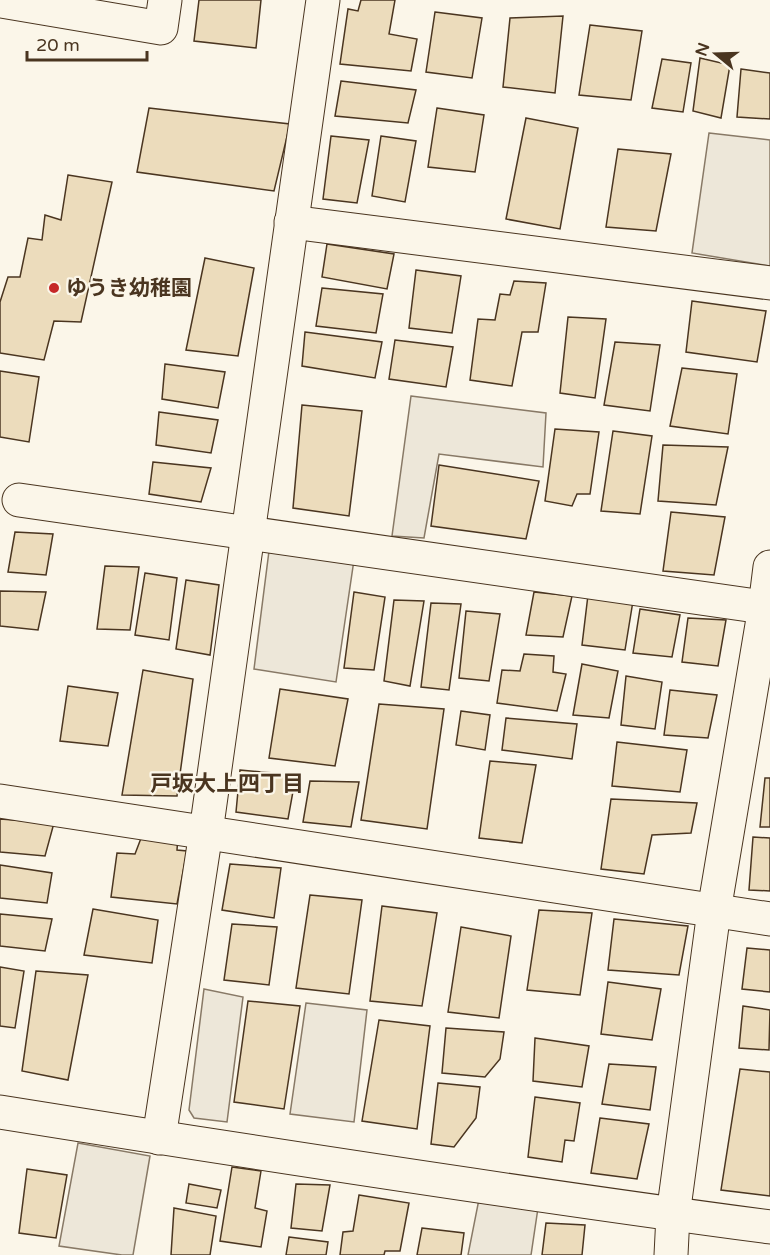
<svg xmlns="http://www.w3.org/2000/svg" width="770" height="1255" font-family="'Varela Round','Noto Sans JP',sans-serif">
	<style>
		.parking { fill: #ede7d9; stroke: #887966; stroke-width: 1.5 }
		.building { fill: #ecdcbc; stroke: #4a3520; stroke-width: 1.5 }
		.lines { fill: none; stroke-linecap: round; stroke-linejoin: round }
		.minor-casing { stroke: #4a3520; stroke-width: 35 }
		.minor { stroke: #fbf6e9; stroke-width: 33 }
		.poi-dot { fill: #c62828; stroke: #fbf6e9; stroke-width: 2 }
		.labels { text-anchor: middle; stroke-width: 4.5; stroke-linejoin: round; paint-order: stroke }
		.poi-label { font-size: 21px; font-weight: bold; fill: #4a3520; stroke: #fbf6e9; text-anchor: start }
		.neighbourhood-label { font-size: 22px; font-weight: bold; fill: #4a3520; stroke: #fbf6e9 }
	</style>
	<rect width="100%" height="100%" fill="#fbf6e9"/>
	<!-- parking -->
	<g class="parking">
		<path d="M709,133L770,140V266L692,253Z"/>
		<path d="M411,396L546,413L543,467L439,454L424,538L392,536Z"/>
		<path d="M269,551L355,553L336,682L254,669Z"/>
		<path d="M204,989L243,997L227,1122L194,1118L189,1110Z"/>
		<path d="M306,1003L367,1010L354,1122L290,1114Z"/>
		<path d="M78,1143L150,1156L133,1255H122L59,1246Z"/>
		<path d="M479,1199L538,1208L531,1255H468Z"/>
	</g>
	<!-- building -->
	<g class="building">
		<path d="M199,0H261L256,48L194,41Z"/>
		<path d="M361,0H395L389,34L417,39L411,71L340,64L348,9L358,11Z"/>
		<path d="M435,12L482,18L472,78L426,72Z"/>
		<path d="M563,16L555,93L503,87L510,18Z"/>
		<path d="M590,25L642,31L631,100L579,95Z"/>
		<path d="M700,58L730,65L721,118L693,111Z"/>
		<path d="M662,59L691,63L683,112L652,108Z"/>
		<path d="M741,69L770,73V119L737,117Z"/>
		<path d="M341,81L416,90L408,123L335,116Z"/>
		<path d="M149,108L290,124L274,191L137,172Z"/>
		<path d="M437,108L484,115L475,172L428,167Z"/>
		<path d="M526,118L578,128L560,229L506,219Z"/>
		<path d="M331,136L369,140L357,203L323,199Z"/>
		<path d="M381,136L416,141L405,202L372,196Z"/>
		<path d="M618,149L671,154L656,231L606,227Z"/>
		<path d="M68,175L112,182L81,322L54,321L44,360L0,353V302L8,277H20L28,238L42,240L45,215L61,220Z"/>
		<path d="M327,244L394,254L387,289L322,277Z"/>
		<path d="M205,258L254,268L238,356L186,350Z"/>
		<path d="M416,270L461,276L452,333L409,328Z"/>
		<path d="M514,281L546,283L538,332H522L512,386L470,380L478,319L495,320L500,294L510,295Z"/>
		<path d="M322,288L383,294L376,333L316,326Z"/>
		<path d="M692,301L766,311L757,362L686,352Z"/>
		<path d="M568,317L606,319L595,398L560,393Z"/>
		<path d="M305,332L382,342L375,378L302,366Z"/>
		<path d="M395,340L453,347L446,387L389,379Z"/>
		<path d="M615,342L660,345L650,411L604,405Z"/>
		<path d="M165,364L225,372L218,408L162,399Z"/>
		<path d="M682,368L737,374L728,434L670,426Z"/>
		<path d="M0,371L39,377L29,442L0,437Z"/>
		<path d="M302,405L362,411L349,516L293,508Z"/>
		<path d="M159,412L218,420L211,453L156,445Z"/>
		<path d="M555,429L599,432L590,494H577L572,506L545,501Z"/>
		<path d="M613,431L652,436L640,514L601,511Z"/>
		<path d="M663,445L728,447L716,505L658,501Z"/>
		<path d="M153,462L211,468L201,502L149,494Z"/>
		<path d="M439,465L539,481L526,539L431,526Z"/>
		<path d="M671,512L725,517L714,575L663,571Z"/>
		<path d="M15,532L53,534L46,575L8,572Z"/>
		<path d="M105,566L139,567L130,630L97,629Z"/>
		<path d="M145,573L177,578L169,640L135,635Z"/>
		<path d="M186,580L219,585L210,655L176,649Z"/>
		<path d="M0,591L46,592L38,630L0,626Z"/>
		<path d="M354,592L385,597L374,670L344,668Z"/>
		<path d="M534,592L572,596L563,637L526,635Z"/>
		<path d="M588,595L633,601L625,650L582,645Z"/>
		<path d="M394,600L424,601L410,686L384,681Z"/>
		<path d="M431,603L461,604L449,690L421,687Z"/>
		<path d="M640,609L680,615L672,657L633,653Z"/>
		<path d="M466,611L500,614L489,681L459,678Z"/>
		<path d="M688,618L726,620L718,666L682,662Z"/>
		<path d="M524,654L554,656L553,672L566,674L557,711L497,703L502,670L520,671Z"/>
		<path d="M582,664L618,671L609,718L573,715Z"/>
		<path d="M143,670L193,679L177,796L122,795Z"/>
		<path d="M626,676L662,682L655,729L621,725Z"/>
		<path d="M68,686L118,693L108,746L60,741Z"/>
		<path d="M280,689L348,699L335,766L269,758Z"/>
		<path d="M670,690L717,695L708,738L664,735Z"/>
		<path d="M379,704L444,709L427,829L361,820Z"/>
		<path d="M461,711L490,715L485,750L456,745Z"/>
		<path d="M506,718L577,724L572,759L502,750Z"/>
		<path d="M617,742L687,750L680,792L612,786Z"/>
		<path d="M490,761L536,765L522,843L479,838Z"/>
		<path d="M240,770L296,775L288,819L236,812Z"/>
		<path d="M765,778H770V827H760Z"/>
		<path d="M310,781L359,782L351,827L303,822Z"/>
		<path d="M611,799L697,803L691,833L652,835L644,874L601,869Z"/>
		<path d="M0,819L54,823L45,856L0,852Z"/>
		<path d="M143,833L178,836L177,850L187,851L177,904L111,897L117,853L135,854Z"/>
		<path d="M753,837L770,838V891L749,890Z"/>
		<path d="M230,864L281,868L274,918L222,910Z"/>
		<path d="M0,865L52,873L47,903L0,898Z"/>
		<path d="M310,895L362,900L349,994L296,988Z"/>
		<path d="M382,906L437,913L422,1006L370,1001Z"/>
		<path d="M93,909L158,920L152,963L84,955Z"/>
		<path d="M539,910L592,913L580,995L527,990Z"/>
		<path d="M0,914L52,919L45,951L0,946Z"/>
		<path d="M614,919L688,926L679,975L608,970Z"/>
		<path d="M232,924L277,927L269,985L224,980Z"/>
		<path d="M461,927L511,936L499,1018L448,1012Z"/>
		<path d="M747,948L770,950V992L742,989Z"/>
		<path d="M0,967L24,971L15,1028L0,1026Z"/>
		<path d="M36,971L88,975L68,1080L22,1071Z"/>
		<path d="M608,982L661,989L652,1040L601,1034Z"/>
		<path d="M248,1001L300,1006L284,1109L234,1102Z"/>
		<path d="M743,1006L770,1010L769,1050L739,1048Z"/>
		<path d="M379,1020L430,1026L417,1129L362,1121Z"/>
		<path d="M446,1028L504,1032L500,1059L485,1077L442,1073Z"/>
		<path d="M535,1038L589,1046L582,1087L533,1081Z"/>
		<path d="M609,1064L656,1067L650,1110L602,1104Z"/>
		<path d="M740,1069L770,1072V1196L721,1190Z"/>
		<path d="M438,1083L480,1087L476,1118L454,1147L431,1144Z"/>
		<path d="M535,1097L580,1103L574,1141L565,1140L562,1162L528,1157Z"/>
		<path d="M600,1118L649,1124L637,1179L591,1173Z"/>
		<path d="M232,1167L261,1171L255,1208L267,1211L261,1247L220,1241Z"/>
		<path d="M27,1169L67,1175L56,1238L19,1233Z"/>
		<path d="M189,1184L221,1190L217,1208L186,1203Z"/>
		<path d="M296,1184L330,1185L322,1231L291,1228Z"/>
		<path d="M359,1195L409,1203L400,1251H385L384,1255H340L343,1232L353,1231Z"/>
		<path d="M174,1208L216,1216L210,1255H171Z"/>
		<path d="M546,1223L585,1225L582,1255H542Z"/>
		<path d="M422,1228L464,1233L461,1255H417Z"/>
		<path d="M289,1237L328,1242L326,1255H286Z"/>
	</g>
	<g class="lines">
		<defs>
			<g id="minor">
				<path d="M2,0V1L161,28L165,0"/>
				<path d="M291,222L770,283"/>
				<path d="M19,500L770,608"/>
				<path d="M0,801L770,919"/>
				<path d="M0,1112C256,1153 513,1193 770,1227"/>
				<path d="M159,1138L206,832L323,0"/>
				<path d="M671,1255L673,1215L714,911L765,607L770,567"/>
			</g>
		</defs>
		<!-- minor casing -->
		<use href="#minor" class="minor-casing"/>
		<!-- minor -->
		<use href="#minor" class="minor"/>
	</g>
	<!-- markers -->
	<circle class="poi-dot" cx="54" cy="288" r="6"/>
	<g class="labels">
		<!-- poi labels -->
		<g class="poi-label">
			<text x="66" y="295">ゆうき幼稚園</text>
		</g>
		<!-- neighbourhood labels -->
		<g class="neighbourhood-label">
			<text x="227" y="791">戸坂大上四丁目</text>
		</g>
	</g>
	<!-- north arrow -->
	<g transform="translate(716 54) rotate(289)" stroke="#fbf6e9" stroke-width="4.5" paint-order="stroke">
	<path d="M0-4.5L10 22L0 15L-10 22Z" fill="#4a3520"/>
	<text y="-9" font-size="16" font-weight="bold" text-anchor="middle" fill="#4a3520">N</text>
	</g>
	<!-- scale -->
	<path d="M27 51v9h120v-9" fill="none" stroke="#4a3520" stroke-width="3"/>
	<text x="36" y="51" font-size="18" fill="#4a3520" stroke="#fbf6e9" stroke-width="4.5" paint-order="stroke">20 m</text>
</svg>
